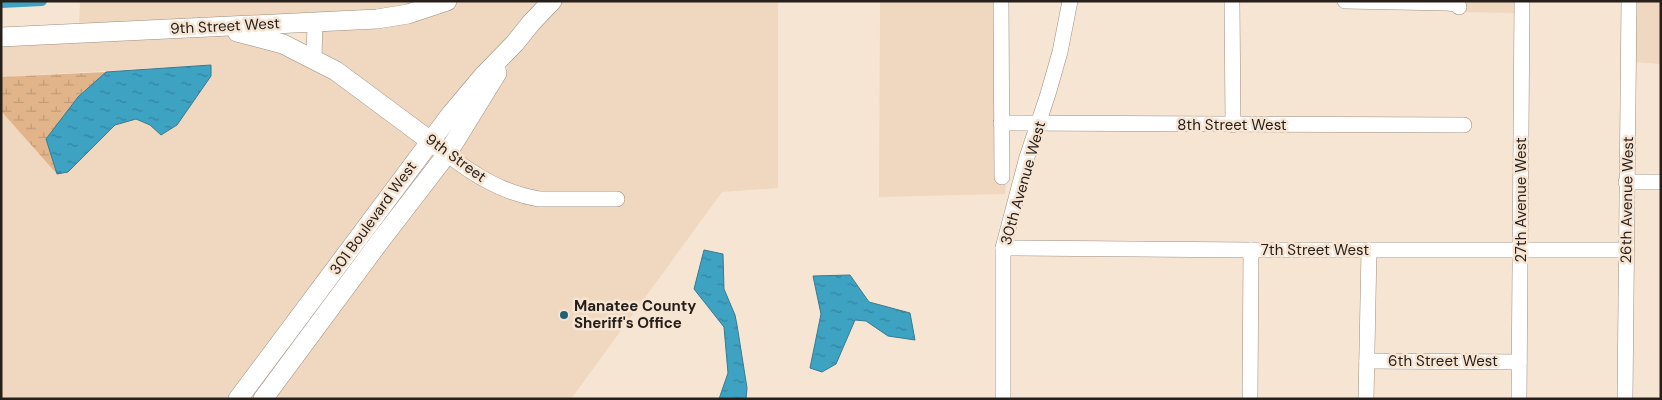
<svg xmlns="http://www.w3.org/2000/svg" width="1662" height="400" font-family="'DM Sans',sans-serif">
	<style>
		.built { fill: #efd7c0 }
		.wetland { fill: url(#wetland-marsh) }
		.water { fill: url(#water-ripples); stroke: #377b90 }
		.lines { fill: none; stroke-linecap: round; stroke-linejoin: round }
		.canal { stroke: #3ea2c3; stroke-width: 10 }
		.minor-casing { stroke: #9e8d7d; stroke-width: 16 }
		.major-casing { stroke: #9e8d7d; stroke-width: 20 }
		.minor { stroke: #fff; stroke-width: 15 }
		.major { stroke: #fff; stroke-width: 19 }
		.poi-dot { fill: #226277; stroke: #f7e5d3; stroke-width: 2 }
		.labels { text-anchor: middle; stroke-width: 5; stroke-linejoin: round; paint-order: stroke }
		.street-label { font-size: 15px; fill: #27201a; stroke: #f7e5d3 }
		.poi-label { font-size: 15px; font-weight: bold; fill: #27201a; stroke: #f7e5d3; text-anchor: start }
	</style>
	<defs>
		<pattern id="wetland-marsh" width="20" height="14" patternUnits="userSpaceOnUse" patternTransform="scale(1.25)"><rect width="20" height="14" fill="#e1b589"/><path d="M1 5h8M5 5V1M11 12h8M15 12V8" fill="none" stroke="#c19b76"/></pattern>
		<pattern id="water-ripples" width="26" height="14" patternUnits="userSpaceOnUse" patternTransform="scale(1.25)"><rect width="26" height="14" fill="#3ea2c3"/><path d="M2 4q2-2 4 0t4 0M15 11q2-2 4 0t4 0" fill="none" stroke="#34849e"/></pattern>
	</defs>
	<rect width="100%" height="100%" fill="#f7e5d3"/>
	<!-- built -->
	<g class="built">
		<path d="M80,1H432L406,9L79,28Z"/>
		<path d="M461,1H544L430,132L320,56L321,27L438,11Z"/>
		<path d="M559,1H778V188L722,192L571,399H270L449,162L541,204H623V194H540L505,184L455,154L520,46Z"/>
		<path d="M880,1H995L996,182H1006L1005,194L879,197Z"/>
		<path d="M1461,1H1516V13L1461,12L1467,7Z"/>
		<path d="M1635,1H1661V64L1634,62Z"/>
		<path d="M220,35L244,39L308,62L423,141L232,399H1V111L57,173L68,172L115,125L136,119L150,125L161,135L176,125L211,76L210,65L1,77V42Z"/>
	</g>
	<!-- wetland -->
	<path class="wetland" d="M106,72L78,97L46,139L57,174L1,111V77Z"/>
	<!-- water -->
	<g class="water">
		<path d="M211,65V76L177,125L161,135L150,125L136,119L115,125L68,172L57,174L46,139L78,97L106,72Z"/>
		<path d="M704,250L723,254L724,289L735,315L737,325L747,388L746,399H719L728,373L724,327L694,289Z"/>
		<path d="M850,275L869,302L910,313L915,340L888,336L866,321L855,320L836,364L822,372L810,368L821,314L813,276Z"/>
	</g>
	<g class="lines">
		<!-- canal -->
		<path class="canal" d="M1,3L42,1"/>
		<defs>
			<g id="minor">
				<path d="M1001,1L1002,177"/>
				<path d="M1232,1L1233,125"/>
				<path d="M1345,1L1447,3L1457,4L1459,7"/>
				<path d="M314,59L315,22"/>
				<path d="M1001,123L1464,125"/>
				<path d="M447,154C475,176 504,193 539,199H617"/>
				<path d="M1626,182H1661"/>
				<path d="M1003,248L1251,250H1626"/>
				<path d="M1367,361L1519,362"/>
				<path d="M1003,399V248L1027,157L1048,94L1060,52L1070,1"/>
				<path d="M1250,399L1251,250"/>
				<path d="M1366,399L1369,250"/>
				<path d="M1519,399L1522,1"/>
				<path d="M1625,399L1629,1"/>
			</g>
			<g id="major">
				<path d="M237,32L283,44L336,71L441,149"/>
				<path d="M1,37L377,19L408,14L447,1"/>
				<path d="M238,399L451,114L483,76L515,43L531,23L552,1"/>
				<path d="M263,399L380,241L447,154L497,73"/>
			</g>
		</defs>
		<!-- minor casing -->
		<use href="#minor" class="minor-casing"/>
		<!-- major casing -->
		<use href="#major" class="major-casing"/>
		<!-- minor -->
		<use href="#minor" class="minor"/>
		<!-- major -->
		<use href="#major" class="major"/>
	</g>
	<!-- markers -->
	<circle class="poi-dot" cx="564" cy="315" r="5"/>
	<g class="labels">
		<!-- street labels -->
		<g class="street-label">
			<text transform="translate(225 26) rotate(-3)" y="5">9th Street West</text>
			<text x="1232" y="130">8th Street West</text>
			<text transform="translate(456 158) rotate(36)" y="5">9th Street</text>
			<text transform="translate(1023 183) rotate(-74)" y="5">30th Avenue West</text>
			<text transform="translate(1521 200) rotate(-90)" y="5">27th Avenue West</text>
			<text transform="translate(1627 200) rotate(-89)" y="5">26th Avenue West</text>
			<text transform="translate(373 218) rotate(-54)" y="5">301 Boulevard West</text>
			<text x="1315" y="255">7th Street West</text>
			<text x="1443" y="366">6th Street West</text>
		</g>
		<!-- poi labels -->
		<g class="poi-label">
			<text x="574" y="311">Manatee County<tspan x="574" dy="17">Sheriff's Office</tspan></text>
		</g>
	</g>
	<!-- border -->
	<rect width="1662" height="400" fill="none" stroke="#27201a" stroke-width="5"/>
</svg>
